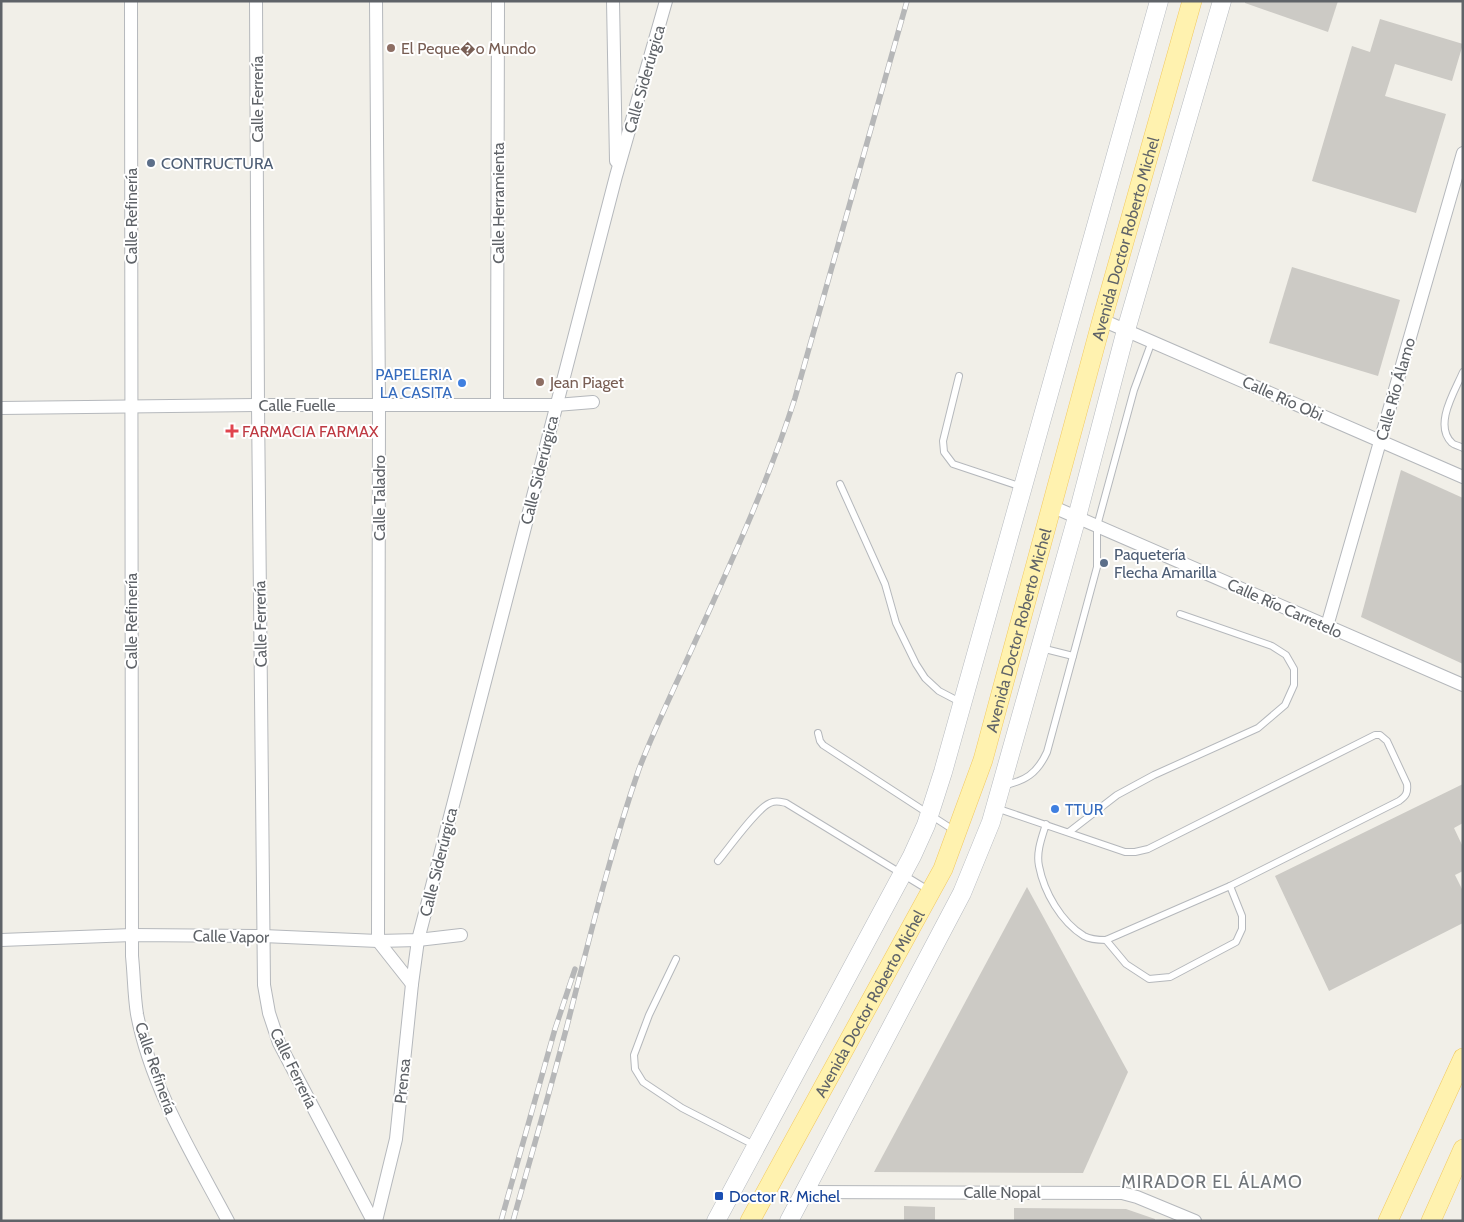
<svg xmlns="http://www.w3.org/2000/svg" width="1464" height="1222" font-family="Cabin,sans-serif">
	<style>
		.building { fill: #cccac5 }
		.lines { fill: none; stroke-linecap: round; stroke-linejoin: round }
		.lane-casing { stroke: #b5b8bc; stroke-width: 8 }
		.street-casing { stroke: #b5b8bc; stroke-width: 14 }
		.secondary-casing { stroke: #b6babf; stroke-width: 19 }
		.primary-casing { stroke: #f2c960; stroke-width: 20 }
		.lane { stroke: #fff; stroke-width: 6 }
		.street { stroke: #fff; stroke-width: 12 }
		.secondary { stroke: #fff; stroke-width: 18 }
		.primary { stroke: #fff2af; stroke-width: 19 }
		.rail-casing { stroke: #b6b7b8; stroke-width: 5.5 }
		.rail { stroke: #fff; stroke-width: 4; stroke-dasharray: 11; stroke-linecap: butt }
		.education-dot { fill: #8d6e63; stroke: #fff; stroke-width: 2 }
		.service-dot { fill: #5c6f8a; stroke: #fff; stroke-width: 2 }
		.shop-dot { fill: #3f7fe0; stroke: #fff; stroke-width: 2 }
		.health-dot { fill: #e0444e; stroke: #fff; stroke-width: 2 }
		.transit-dot { fill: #1a4fb4; stroke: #fff; stroke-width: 2 }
		.labels { text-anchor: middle; stroke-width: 4; stroke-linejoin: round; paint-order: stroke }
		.education-label { font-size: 16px; fill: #785e54; stroke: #fff; text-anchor: start }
		.street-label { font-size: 16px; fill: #5f6368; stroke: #fff }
		.service-label { font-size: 16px; fill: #4e5e75; stroke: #fff; text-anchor: start }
		.shop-label { font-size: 16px; fill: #366cbe; stroke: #fff; text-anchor: end }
		.health-label { font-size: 16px; fill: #be3a42; stroke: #fff; text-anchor: start }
		.transit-label { font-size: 16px; fill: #164399; stroke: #fff; text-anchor: start }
		.neighbourhood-label { font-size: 18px; letter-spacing: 1px; fill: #70757a; stroke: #fff }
	</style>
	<rect width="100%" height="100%" fill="#f1efe8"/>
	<!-- building -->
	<g class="building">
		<path d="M1245,1H1338L1328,32L1245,3Z"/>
		<path d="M1380,19L1463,44L1452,81L1395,64L1385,96L1446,114L1416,213L1312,181L1352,46L1370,52Z"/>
		<path d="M1292,267L1400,300L1378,376L1269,343Z"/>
		<path d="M1401,470L1463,498V664L1361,617Z"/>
		<path d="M1463,784V823L1454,828L1463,847V871L1455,875L1463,891V923L1329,991L1275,876Z"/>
		<path d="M1027,887L1128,1072L1083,1173L874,1172Z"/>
		<path d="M904,1206L935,1207V1221H904Z"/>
		<path d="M1014,1208L1126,1209L1155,1219V1221H1014Z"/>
	</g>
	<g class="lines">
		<defs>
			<g id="lane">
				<path d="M1463,372C1455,391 1433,425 1452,443C1454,445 1460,446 1463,448"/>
				<path d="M959,376L943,441L944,452L953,464L1022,487"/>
				<path d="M840,484L885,584L896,623L916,664L925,678L939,691L960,702"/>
				<path d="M1041,648L1073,656L1097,567V526L1134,390L1152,341"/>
				<path d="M818,733L820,741L823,745L955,831"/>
				<path d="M1002,786C1025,781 1037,774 1047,752L1073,656"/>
				<path d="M996,808L1125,852H1135L1148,849L1375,735H1380L1387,741L1407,784C1408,793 1406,796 1399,801L1230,886L1106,940C1099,940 1091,940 1084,936C1061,922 1044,892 1039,866C1036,852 1042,837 1046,824"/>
				<path d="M1069,832L1117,795L1154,775L1258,728L1285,705L1294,685V669L1286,655L1272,646L1180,614"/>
				<path d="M718,861C729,848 757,808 770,803C776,800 781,802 786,803L930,891"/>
				<path d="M1106,940L1126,964L1149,979L1170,977L1236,942L1242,929V916L1230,886"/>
				<path d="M676,959L649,1015L634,1055L635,1069L643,1082L682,1108L756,1146"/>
			</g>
			<g id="street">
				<path d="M131,1L132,956C134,975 134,995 137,1014C151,1088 193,1155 228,1221"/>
				<path d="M256,1L258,405L264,985L269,1013L279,1043L373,1221"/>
				<path d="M376,1L379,405L378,941L412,984"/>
				<path d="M613,1L616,161"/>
				<path d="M1102,320L1463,477"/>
				<path d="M497,405L498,1"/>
				<path d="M1,408L258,405H556L593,402"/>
				<path d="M1051,506L1463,685"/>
				<path d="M1327,626L1463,153"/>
				<path d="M1,940L132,935L263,936L378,941L418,940L461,935"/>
				<path d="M805,1192L1122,1193L1137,1197L1195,1221"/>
				<path d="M376,1221L396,1139L412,984L418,940L616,176L666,1"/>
			</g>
			<g id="secondary">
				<path d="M716,1221L912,856L926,825L943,772L1159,1"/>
				<path d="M789,1221L962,893L991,822L1077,517L1126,330L1222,1"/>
			</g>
			<g id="primary">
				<path id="s1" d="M750,1221L943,869L983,760L1102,320L1192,1"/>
				<path d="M1388,1221L1463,1058"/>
				<path d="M1431,1221L1463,1149"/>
			</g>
		</defs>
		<!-- lane casing -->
		<use href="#lane" class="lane-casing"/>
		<!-- street casing -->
		<use href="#street" class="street-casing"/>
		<!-- secondary casing -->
		<use href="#secondary" class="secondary-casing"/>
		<!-- primary casing -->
		<use href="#primary" class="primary-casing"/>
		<!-- lane -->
		<use href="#lane" class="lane"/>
		<!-- street -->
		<use href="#street" class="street"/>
		<!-- secondary -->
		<use href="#secondary" class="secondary"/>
		<!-- primary -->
		<use href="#primary" class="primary"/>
		<defs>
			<g id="rail">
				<path d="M501,1221L555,1029L575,969"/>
				<path d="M513,1221C531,1156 550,1091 567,1026C589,940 610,853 639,769C654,730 673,691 690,653C728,569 767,486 795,398L907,1"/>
			</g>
		</defs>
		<!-- rail casing -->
		<use href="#rail" class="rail-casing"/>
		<!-- rail -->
		<use href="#rail" class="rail"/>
	</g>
	<!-- markers -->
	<g class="education-dot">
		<circle cx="391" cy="48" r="5"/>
		<circle cx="540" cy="382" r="5"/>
	</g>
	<g class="service-dot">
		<circle cx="151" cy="163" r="5"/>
		<circle cx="1104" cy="563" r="5"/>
	</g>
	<g class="shop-dot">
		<circle cx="462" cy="383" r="5"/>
		<circle cx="1055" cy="809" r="5"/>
	</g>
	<path class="health-dot" d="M229.5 423.5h5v5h5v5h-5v5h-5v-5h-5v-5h5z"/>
	<rect class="transit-dot" x="714" y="1191" width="10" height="10" rx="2.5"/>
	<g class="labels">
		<!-- education labels -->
		<g class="education-label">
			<text x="401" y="54">El Peque�o Mundo</text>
			<text x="550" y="388">Jean Piaget</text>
		</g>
		<!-- street labels -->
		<g class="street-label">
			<text transform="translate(644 79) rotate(-74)" y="6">Calle Siderúrgica</text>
			<text transform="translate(257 99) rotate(-90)" y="6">Calle Ferrería</text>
			<text transform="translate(498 203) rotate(-90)" y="6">Calle Herramienta</text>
			<text transform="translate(131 216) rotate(-90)" y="6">Calle Refinería</text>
			<text dy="6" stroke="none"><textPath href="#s1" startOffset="1058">Avenida Doctor Roberto Michel</textPath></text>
			<text transform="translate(1395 389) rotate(-74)" y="6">Calle Río Álamo</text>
			<text transform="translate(1283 398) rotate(24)" y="6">Calle Río Obi</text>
			<text x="297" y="411">Calle Fuelle</text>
			<text transform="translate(539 470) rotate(-76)" y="6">Calle Siderúrgica</text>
			<text transform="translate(379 498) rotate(-90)" y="6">Calle Taladro</text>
			<text transform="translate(1285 608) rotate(24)" y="6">Calle Río Carretelo</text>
			<text transform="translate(131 621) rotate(-90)" y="6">Calle Refinería</text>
			<text transform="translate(260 624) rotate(-91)" y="6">Calle Ferrería</text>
			<text dy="6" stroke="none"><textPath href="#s1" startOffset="652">Avenida Doctor Roberto Michel</textPath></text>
			<text transform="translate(438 862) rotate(-76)" y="6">Calle Siderúrgica</text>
			<text transform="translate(231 936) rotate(1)" y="6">Calle Vapor</text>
			<text dy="6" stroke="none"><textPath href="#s1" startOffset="248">Avenida Doctor Roberto Michel</textPath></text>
			<text transform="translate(156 1068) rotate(71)" y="6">Calle Refinería</text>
			<text transform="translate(294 1068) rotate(64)" y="6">Calle Ferrería</text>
			<text transform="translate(402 1081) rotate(-84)" y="6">Prensa</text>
			<text x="1002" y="1198">Calle Nopal</text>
		</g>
		<!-- service labels -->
		<g class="service-label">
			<text x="161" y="169">CONTRUCTURA</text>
			<text x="1114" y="560">Paquetería<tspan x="1114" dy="18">Flecha Amarilla</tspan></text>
		</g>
		<!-- shop labels -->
		<g class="shop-label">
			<text x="452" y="380">PAPELERIA<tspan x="452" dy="18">LA CASITA</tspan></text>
			<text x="1065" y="815" text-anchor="start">TTUR</text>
		</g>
		<!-- health labels -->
		<g class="health-label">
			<text x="242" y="437">FARMACIA FARMAX</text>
		</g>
		<!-- transit labels -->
		<g class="transit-label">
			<text x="729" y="1202">Doctor R. Michel</text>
		</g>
		<!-- neighbourhood labels -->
		<g class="neighbourhood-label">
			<text x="1212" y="1188">MIRADOR EL ÁLAMO</text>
		</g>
	</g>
	<!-- border -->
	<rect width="1464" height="1222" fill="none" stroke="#5f6368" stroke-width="5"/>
</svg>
